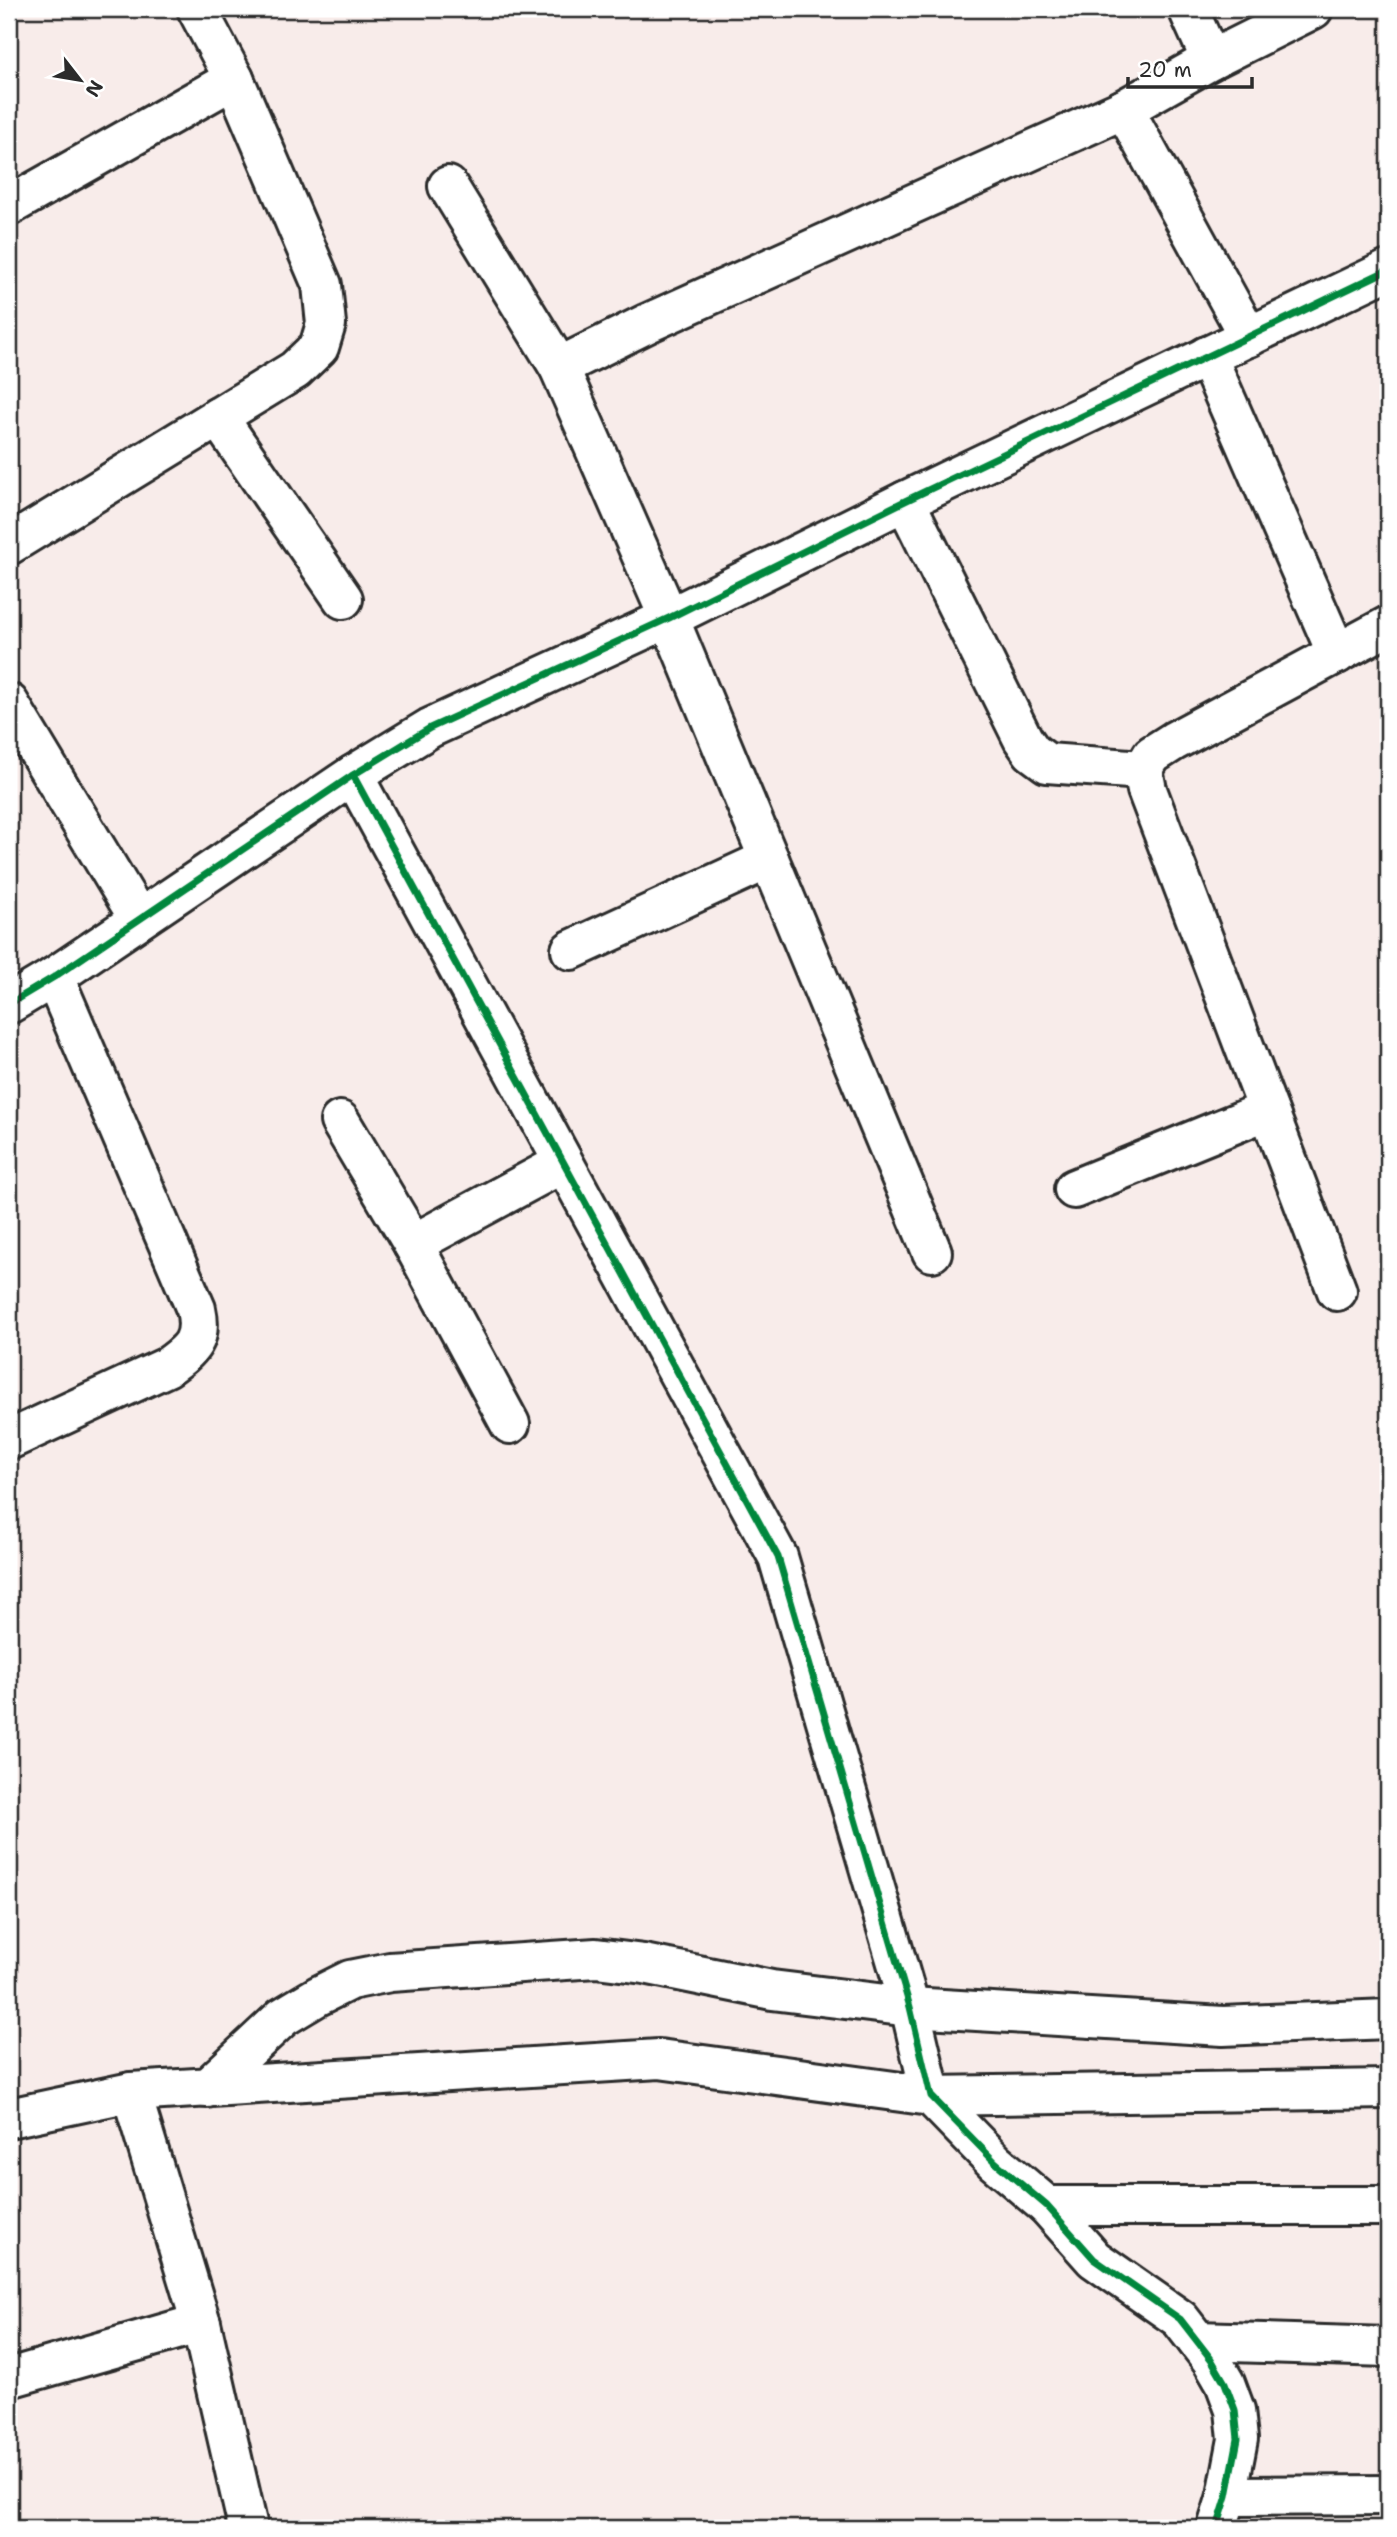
<svg xmlns="http://www.w3.org/2000/svg" width="1397" height="2537" font-family="'Shantell Sans',sans-serif">
	<style>
		.lines { fill: none; stroke-linecap: round; stroke-linejoin: round }
		.minor-casing { stroke: #2b2b2b; stroke-width: 44 }
		.minor { stroke: #fff; stroke-width: 38 }
		.cycleway-casing { stroke: #fff; stroke-width: 11 }
		.cycleway { stroke: #00873e; stroke-width: 7 }
	</style>
	<rect width="100%" height="100%" fill="#f8ecea"/>
	<filter id="ink" filterUnits="userSpaceOnUse"><feTurbulence type="fractalNoise" baseFrequency=".0143" numOctaves="2"/><feDisplacementMap in="SourceGraphic" scale="14" xChannelSelector="R" yChannelSelector="G"/><feConvolveMatrix kernelMatrix="1 2 1 2 8 2 1 2 1" color-interpolation-filters="sRGB"/></filter>
	<g filter="url(#ink)">
		<g class="lines">
			<defs>
				<g id="minor">
					<path d="M1188,9L1211,60"/>
					<path d="M1124,109L1249,337"/>
					<path d="M448,186L559,367L669,618L932,1252"/>
					<path d="M9,206L234,79"/>
					<path d="M1207,356L1337,654"/>
					<path d="M559,367L648,323L1124,109L1211,60L1313,9"/>
					<path d="M218,417L343,599"/>
					<path d="M905,501L1023,739L1032,752L1047,763L1143,770"/>
					<path d="M9,545L295,370L319,347L326,324L322,285L234,79L197,9"/>
					<path d="M9,703L139,919"/>
					<path d="M353,775L778,1557L910,2007L931,2096L995,2162L1047,2206L1094,2259L1180,2319L1211,2359L1225,2383L1235,2410L1238,2439L1227,2496L1217,2528"/>
					<path d="M571,950L769,859"/>
					<path d="M9,1004L54,977L353,775L430,728L669,618L905,501L1388,270"/>
					<path d="M340,1121L413,1244"/>
					<path d="M1074,1189L1268,1110"/>
					<path d="M1337,1291L1147,790L1143,770L1152,755L1174,741L1388,626"/>
					<path d="M510,1424L413,1244L563,1163"/>
					<path d="M9,1440L167,1367C191,1350 203,1340 196,1309L54,977"/>
					<path d="M207,2088L283,2017L318,1996L350,1980L390,1972L596,1958L644,1964L772,1990L910,2007L1223,2026L1388,2019"/>
					<path d="M131,2092L201,2323L247,2523"/>
					<path d="M9,2118L131,2092L659,2059L931,2096L1388,2089"/>
					<path d="M1047,2206H1388"/>
					<path d="M1197,2341L1388,2347"/>
					<path d="M9,2378L201,2323"/>
					<path d="M1227,2496L1388,2495"/>
				</g>
			</defs>
			<!-- minor casing -->
			<use href="#minor" class="minor-casing"/>
			<!-- minor -->
			<use href="#minor" class="minor"/>
			<defs>
				<g id="cycleway">
					<path d="M353,775L778,1557L910,2007L931,2096L995,2162L1047,2206L1094,2259L1180,2319L1211,2359L1225,2383L1235,2410L1238,2439L1227,2496L1217,2528"/>
					<path d="M9,1004L54,977L353,775L430,728L669,618L905,501L1388,270"/>
				</g>
			</defs>
			<!-- cycleway casing -->
			<use href="#cycleway" class="cycleway-casing"/>
			<!-- cycleway -->
			<use href="#cycleway" class="cycleway"/>
		</g>
	</g>
	<!-- margin -->
	<rect width="1397" height="2537" fill="none" stroke="#fff" stroke-width="35"/>
	<rect x="18" y="18" width="1362" height="2502" fill="none" stroke="#2b2b2b" stroke-width="2.5" filter="url(#ink)"/>
	<!-- north arrow -->
	<g transform="translate(80 80) rotate(121)" stroke="#ffffff" stroke-width="5" paint-order="stroke">
	<path d="M0-5L12 26L0 18L-12 26Z" fill="#2b2b2b"/>
	<text y="-10" font-size="19" font-weight="bold" text-anchor="middle" fill="#2b2b2b">N</text>
	</g>
	<!-- scale -->
	<path d="M1128 77v10h124v-10" fill="none" stroke="#2b2b2b" stroke-width="3.5"/>
	<text x="1138" y="77" font-size="21" fill="#2b2b2b" stroke="#ffffff" stroke-width="5" paint-order="stroke">20 m</text>
</svg>
